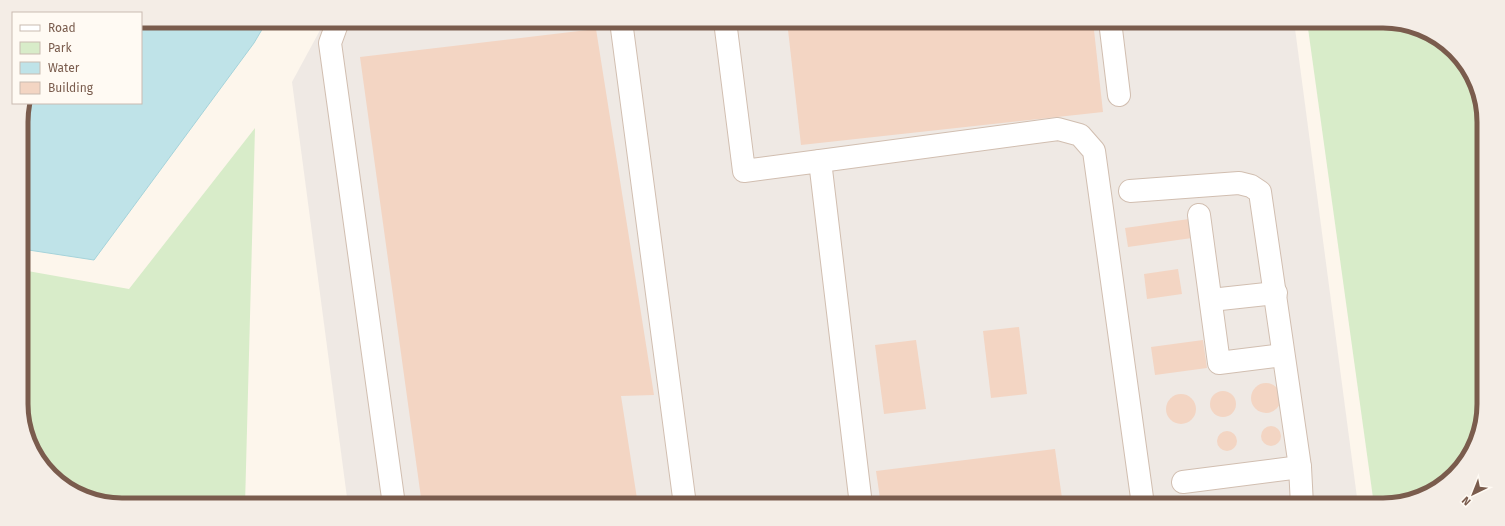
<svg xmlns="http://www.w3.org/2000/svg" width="1505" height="526" font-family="'Fira Sans',sans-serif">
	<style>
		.industrial { fill: #efe9e4 }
		.green { fill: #d8ecc9 }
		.water { fill: #bfe3e8; stroke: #a5d3da }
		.building { fill: #f3d5c3 }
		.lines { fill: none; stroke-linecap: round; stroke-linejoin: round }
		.minor-casing { stroke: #d1beb0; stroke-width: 24 }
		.minor { stroke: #fff; stroke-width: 22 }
		.rim { fill: none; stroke: #7a5c4d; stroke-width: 5 }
	</style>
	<rect width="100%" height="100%" fill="#fdf6ec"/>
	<!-- industrial -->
	<path class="industrial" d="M325,21H1294L1358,505H348L292,82Z"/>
	<!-- green -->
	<g class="green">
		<path d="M1307,21H1383L1415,26L1459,56L1483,109L1479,436L1445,484L1389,505H1374Z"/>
		<path d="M255,128L245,505H122L90,500L46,471L23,423L22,270L129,289Z"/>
	</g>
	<!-- water -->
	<path class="water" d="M141,21H267L254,43L94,260L22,249L21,115L25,103H141Z"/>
	<!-- building -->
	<g class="building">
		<path d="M787,21H1093L1103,112L801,145Z"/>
		<path d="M596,29L654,395L621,396L638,505H422L360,57Z"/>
		<path d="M1189,219L1192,238L1128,247L1125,228Z"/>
		<path d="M1178,269L1182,294L1147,299L1144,274Z"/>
		<path d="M1019,327L1027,394L991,398L983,331Z"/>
		<path d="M916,340L926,409L884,414L875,345Z"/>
		<path d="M1203,340L1207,368L1155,375L1151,347Z"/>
		<circle cx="1266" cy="398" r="15"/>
		<circle cx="1223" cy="404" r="13"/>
		<circle cx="1181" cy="409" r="15"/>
		<circle cx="1271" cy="436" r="10"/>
		<circle cx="1227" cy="441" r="10"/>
		<path d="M1055,449L1063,505H881L876,471Z"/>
	</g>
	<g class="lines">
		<defs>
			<g id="minor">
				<path d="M338,21L330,43L394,505"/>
				<path d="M621,21L685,505"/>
				<path d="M725,21L744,171L820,161L861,505"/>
				<path d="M1110,21L1119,95"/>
				<path d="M820,161L1058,129L1080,135L1094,151L1143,505"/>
				<path d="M1130,191L1239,183L1251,186L1260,192L1300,467L1302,505"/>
				<path d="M1199,215L1219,363L1283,355"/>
				<path d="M1211,300L1276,293"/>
				<path d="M1183,482L1300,467"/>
			</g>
		</defs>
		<!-- minor casing -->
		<use href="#minor" class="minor-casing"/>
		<!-- minor -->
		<use href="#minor" class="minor"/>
	</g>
	<!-- crop -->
	<path d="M0 0H1505V526H0ZM122 28H1383A94 94 0 0 1 1477 122V404A94 94 0 0 1 1383 498H122A94 94 0 0 1 28 404V122A94 94 0 0 1 122 28Z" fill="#f4ede6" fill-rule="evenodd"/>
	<path class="rim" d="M122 28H1383A94 94 0 0 1 1477 122V404A94 94 0 0 1 1383 498H122A94 94 0 0 1 28 404V122A94 94 0 0 1 122 28Z"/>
	<!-- legend -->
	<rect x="12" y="12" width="130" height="92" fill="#fffaf3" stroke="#cabbb1"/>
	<rect x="20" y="25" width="20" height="6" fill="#ffffff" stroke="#cabbb1"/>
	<text x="48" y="32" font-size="12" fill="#7a5c4d">Road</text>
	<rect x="20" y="42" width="20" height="12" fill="#d8ecc9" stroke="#cabbb1"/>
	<text x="48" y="52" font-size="12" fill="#7a5c4d">Park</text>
	<rect x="20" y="62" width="20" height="12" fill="#bfe3e8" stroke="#cabbb1"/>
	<text x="48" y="72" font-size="12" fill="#7a5c4d">Water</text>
	<rect x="20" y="82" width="20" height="12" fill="#f3d5c3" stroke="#cabbb1"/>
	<text x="48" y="92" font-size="12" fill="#7a5c4d">Building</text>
	<!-- north arrow -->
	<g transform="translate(1473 494) rotate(223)" stroke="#fffaf3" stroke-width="3" paint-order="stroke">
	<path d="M0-3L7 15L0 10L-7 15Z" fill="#7a5c4d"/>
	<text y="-6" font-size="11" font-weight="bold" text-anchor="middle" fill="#7a5c4d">N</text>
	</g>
</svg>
